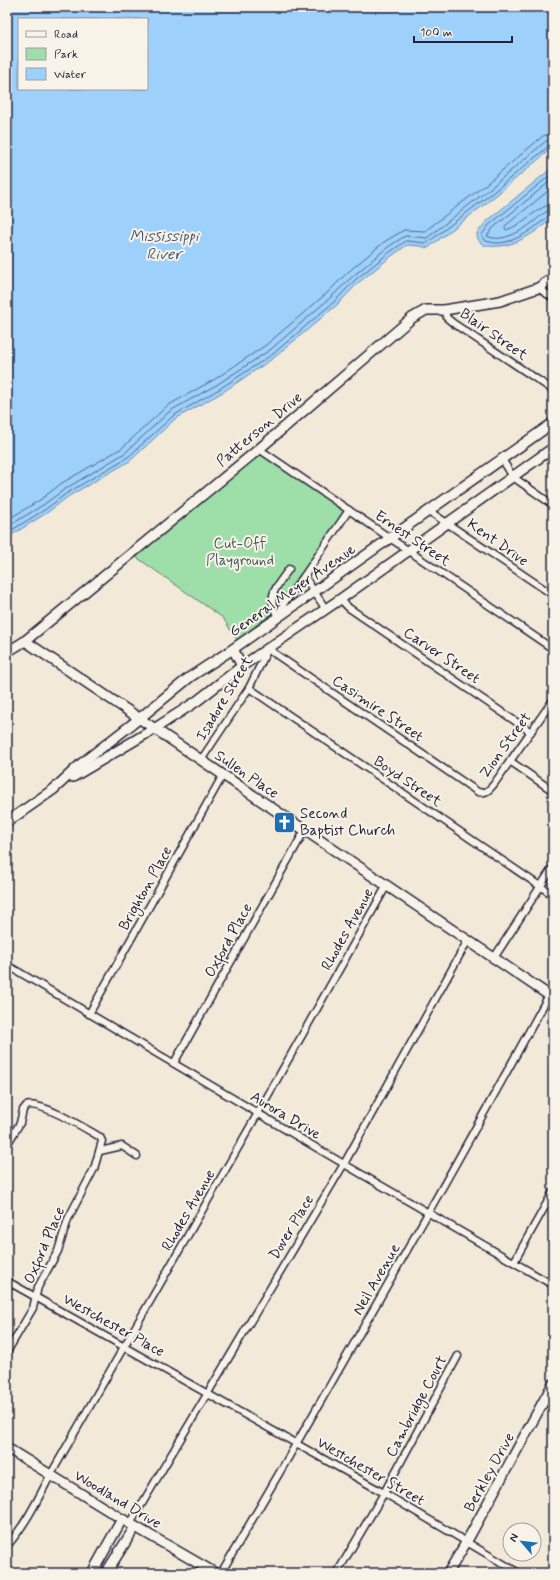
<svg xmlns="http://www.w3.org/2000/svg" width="560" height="1580" font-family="Mynerve,sans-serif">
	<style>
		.green { fill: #9edea8; stroke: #608072 }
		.water { fill: #9dd0fa; stroke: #6c8aae; fill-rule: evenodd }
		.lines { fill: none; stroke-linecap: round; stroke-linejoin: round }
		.shore { stroke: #536887; stroke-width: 1 }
		.street-casing { stroke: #22223b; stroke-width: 9 }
		.secondary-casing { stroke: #22223b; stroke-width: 12 }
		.street { stroke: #f7f3e8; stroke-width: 6 }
		.secondary { stroke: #f7f3e8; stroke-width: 9 }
		.labels { text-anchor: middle; stroke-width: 4; stroke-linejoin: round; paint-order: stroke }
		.street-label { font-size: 15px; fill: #22223b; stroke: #f7f3e8 }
		.park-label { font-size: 15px; fill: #475a5c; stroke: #f7f3e8 }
		.poi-label { font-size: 15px; fill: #22223b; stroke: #f7f3e8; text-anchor: start }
		.water-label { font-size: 16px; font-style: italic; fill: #475674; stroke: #f7f3e8 }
	</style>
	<rect width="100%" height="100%" fill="#f3e9d8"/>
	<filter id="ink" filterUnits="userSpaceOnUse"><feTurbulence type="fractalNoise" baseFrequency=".025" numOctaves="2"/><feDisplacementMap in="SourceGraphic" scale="8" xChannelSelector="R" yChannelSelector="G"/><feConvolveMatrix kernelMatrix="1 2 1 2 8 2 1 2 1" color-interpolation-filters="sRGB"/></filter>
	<g filter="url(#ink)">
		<!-- green -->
		<path class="green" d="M260,452L346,511L278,609L237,640L223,618L136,557Z"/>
		<!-- water -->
		<g class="water">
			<path d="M7,7H553V147L494,197L428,248L420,246L407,245L393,255L358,283L338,304L275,357L223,392L175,419L130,461L69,496L48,512L7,538ZM19,19H147V89H19Z"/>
			<path d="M553,167V218C534,233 514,249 488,246C481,245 477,241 477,233L486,222Z"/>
		</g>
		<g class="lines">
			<!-- shore -->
			<g class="shore">
				<path d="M553,173L489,225L481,236L486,241C490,242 494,243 498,243C518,242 535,227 549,216L553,215"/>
				<path d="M553,179L493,228L487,236C503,244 525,229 537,219C542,215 546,210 553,210"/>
				<path d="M553,187L505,226V228L506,230C523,225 539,205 553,204"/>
				<path d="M7,520L40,500L62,483L122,448L167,406L215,379L266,345L327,293L348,272L384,242L404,230L425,231L485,185L543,136L553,133"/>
				<path d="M7,527L43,505L65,489L125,453L170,411L218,384L270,350L331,297L352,277L388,247L405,236L427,238L488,190L546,141L553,139"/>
				<path d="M7,533L46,509L67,493L128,457L173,416L221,388L273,354L335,301L355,280L390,252L406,241L427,243L491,194L549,146L553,144"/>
			</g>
			<defs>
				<g id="street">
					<path d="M538,288L553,298"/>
					<path d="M444,310L447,318L453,323L553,390"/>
					<path d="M259,449L553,649"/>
					<path d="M502,459L513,477L553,505"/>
					<path d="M429,511L553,595"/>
					<path d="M304,576L325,608"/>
					<path d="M342,598L344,603L349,608L531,732"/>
					<path d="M278,616L284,603L304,576L349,510"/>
					<path d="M278,617C265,596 277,586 289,569"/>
					<path d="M249,688L553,895"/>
					<path d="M201,760L249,688L268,649L478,792C486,794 489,790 494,784L553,700"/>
					<path d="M510,761L553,791"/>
					<path d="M494,958L553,867"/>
					<path d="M7,965L344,1164L553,1285"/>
					<path d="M89,1014L223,775"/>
					<path d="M174,1063L305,830"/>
					<path d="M7,1145L20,1123L23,1110L26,1106C40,1100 86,1129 100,1137L102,1141L94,1169L68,1219L58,1251L38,1287L33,1308L7,1352"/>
					<path d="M100,1151L122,1146L137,1156"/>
					<path d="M514,1262L553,1192"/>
					<path d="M7,1281L384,1493L519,1573"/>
					<path d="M130,1524L344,1164L468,940"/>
					<path d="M7,1546C26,1524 38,1499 51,1474L258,1113L387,885"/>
					<path d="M221,1573C333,1382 443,1189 549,995"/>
					<path d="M337,1573L384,1493L458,1356"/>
				</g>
				<g id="secondary">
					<path d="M25,641L553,998"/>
					<path d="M233,649L242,666"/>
					<path d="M7,652L25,641L259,449L412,318L426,310H444L500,301L538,288L553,278"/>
					<path d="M73,777L154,729L197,701L242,666L342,598L553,448"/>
					<path d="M7,822L54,789L82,763L140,718L190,677L233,649L553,423"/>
					<path d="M7,1448L122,1519L215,1573"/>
					<path d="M92,1573L122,1519"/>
					<path d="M106,1573L135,1527"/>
					<path d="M448,1573L467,1541L553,1384"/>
				</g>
			</defs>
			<!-- street casing -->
			<use href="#street" class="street-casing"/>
			<!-- secondary casing -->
			<use href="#secondary" class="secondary-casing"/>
			<!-- street -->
			<use href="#street" class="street"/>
			<!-- secondary -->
			<use href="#secondary" class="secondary"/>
		</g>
	</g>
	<!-- icons -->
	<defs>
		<symbol id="church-square" viewBox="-11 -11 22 22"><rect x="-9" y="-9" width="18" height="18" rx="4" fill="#1f6fb2" stroke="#f7f3e8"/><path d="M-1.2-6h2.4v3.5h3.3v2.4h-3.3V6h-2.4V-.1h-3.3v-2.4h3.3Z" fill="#fff"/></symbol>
	</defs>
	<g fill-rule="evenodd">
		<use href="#church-square" x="272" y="810" width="25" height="25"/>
	</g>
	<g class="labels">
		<!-- street labels -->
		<g class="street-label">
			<text transform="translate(494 334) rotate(35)" y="5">Blair Street</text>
			<text transform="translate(259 429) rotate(-40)" y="5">Patterson Drive</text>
			<text transform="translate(413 538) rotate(34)" y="5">Ernest Street</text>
			<text transform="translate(498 542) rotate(35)" y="5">Kent Drive</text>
			<text transform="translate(292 590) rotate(-35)" y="5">General Meyer Avenue</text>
			<text transform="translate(442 655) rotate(34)" y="5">Carver Street</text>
			<text transform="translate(224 698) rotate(-59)" y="5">Isadore Street</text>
			<text transform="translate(378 708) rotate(34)" y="5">Casimire Street</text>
			<text transform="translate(505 745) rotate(-54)" y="5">Zion Street</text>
			<text transform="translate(247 774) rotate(34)" y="5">Sullen Place</text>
			<text transform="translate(408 781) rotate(34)" y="5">Boyd Street</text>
			<text transform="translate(145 888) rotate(-61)" y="5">Brighton Place</text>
			<text transform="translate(347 929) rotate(-61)" y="5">Rhodes Avenue</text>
			<text transform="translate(228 940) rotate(-61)" y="5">Oxford Place</text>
			<text transform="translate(286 1115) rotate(31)" y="5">Aurora Drive</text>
			<text transform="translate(188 1210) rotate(-60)" y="5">Rhodes Avenue</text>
			<text transform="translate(291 1227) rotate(-59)" y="5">Dover Place</text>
			<text transform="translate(44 1245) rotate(-67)" y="5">Oxford Place</text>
			<text transform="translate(376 1279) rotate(-60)" y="5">Neil Avenue</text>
			<text transform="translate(114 1325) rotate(29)" y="5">Westchester Place</text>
			<text transform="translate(416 1406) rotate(-62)" y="5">Cambridge Court</text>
			<text transform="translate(371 1471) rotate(30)" y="5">Westchester Street</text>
			<text transform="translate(489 1472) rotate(-61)" y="5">Berkley Drive</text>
			<text transform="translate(118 1499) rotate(31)" y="5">Woodland Drive</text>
		</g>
		<!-- park labels -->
		<g class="park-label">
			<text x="240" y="548">Cut-Off<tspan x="240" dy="17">Playground</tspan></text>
		</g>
		<!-- poi labels -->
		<g class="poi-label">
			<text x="300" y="818">Second<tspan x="300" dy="17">Baptist Church</tspan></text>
		</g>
		<!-- water labels -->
		<g class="water-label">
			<text x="164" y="241">Mississippi<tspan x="164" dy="18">River</tspan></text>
		</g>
	</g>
	<!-- margin -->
	<rect width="560" height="1580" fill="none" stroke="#f7f3e8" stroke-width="24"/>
	<rect x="12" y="12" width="536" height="1556" fill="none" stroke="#22223b" stroke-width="1.5" filter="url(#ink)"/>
	<!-- legend -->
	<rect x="18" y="18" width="130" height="72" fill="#f7f3e8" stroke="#a29fa3"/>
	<rect x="26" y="31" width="20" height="6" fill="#f7f3e8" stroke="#a29fa3"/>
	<text x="54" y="38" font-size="12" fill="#22223b">Road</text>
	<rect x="26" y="48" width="20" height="12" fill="#9edea8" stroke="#a29fa3"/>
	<text x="54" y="58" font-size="12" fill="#22223b">Park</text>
	<rect x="26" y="68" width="20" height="12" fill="#9dd0fa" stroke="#a29fa3"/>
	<text x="54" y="78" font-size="12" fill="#22223b">Water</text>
	<!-- north arrow -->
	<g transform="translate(522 1542) rotate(298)"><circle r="19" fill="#f7f3e8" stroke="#a29fa3"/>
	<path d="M0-3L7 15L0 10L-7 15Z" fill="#1f6fb2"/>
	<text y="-6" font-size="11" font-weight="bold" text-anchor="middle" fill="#22223b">N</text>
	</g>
	<!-- scale -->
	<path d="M414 36v6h98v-6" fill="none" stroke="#22223b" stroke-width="2"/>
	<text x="420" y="36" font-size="12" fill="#22223b" stroke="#f7f3e8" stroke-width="3" paint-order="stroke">100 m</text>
</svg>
